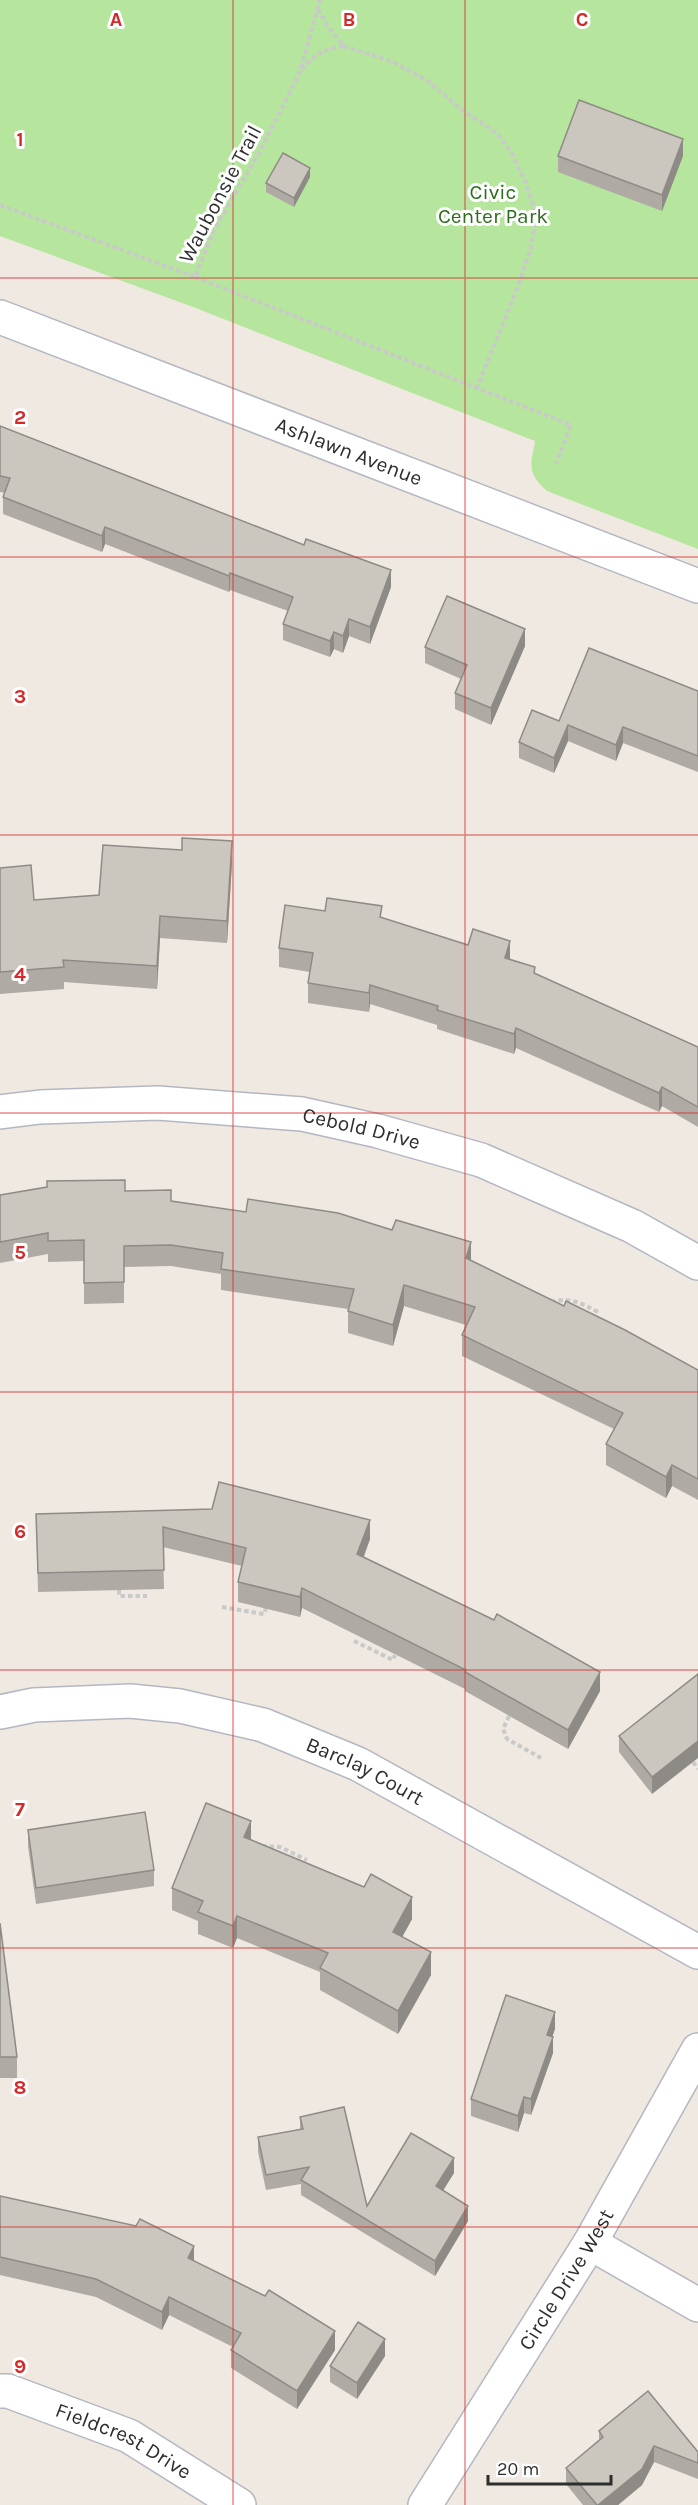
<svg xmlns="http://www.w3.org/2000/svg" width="698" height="2505" font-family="Karla,sans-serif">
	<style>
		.green { fill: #b6e59e }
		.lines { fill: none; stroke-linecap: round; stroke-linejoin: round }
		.minor-casing { stroke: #b4b7c1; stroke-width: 36 }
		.path { stroke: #c9c9c9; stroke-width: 4; stroke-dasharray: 4.5 3; stroke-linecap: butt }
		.minor { stroke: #fff; stroke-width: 33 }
		.wall { fill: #afaba4 }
		.shaded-wall { fill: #8e8b86 }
		.building { fill: #cbc7bf; stroke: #8e8b86; stroke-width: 1.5 }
		.grid { fill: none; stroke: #d62828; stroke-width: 1.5; stroke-opacity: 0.55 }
		.labels { text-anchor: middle; stroke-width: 6; stroke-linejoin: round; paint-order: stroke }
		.park-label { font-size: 21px; fill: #2c6e1b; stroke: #fff }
		.street-label { font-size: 21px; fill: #2e2e2e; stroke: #fff }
		.grid-label { font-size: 20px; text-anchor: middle; font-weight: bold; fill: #d62828; stroke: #fff; stroke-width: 6; stroke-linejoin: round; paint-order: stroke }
	</style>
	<rect width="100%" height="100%" fill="#efe9e1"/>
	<!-- green -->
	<path class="green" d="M0,0H698V549L547,491C526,472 531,465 535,441L193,307L0,236Z"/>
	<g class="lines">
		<defs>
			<g id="minor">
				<path id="s1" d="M0,317L698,586"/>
				<path id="s2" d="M0,1112L40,1107L158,1103L302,1114L378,1131L481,1160L632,1226L698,1263"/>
				<path id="s3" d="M0,1712L34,1705L130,1701L180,1706L263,1725L358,1764L698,1952"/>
				<path d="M590,2243L698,2305"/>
				<path id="s4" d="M0,2391H8L129,2436L239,2505"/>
				<path id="s5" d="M425,2505L590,2243L698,2050"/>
			</g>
		</defs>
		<!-- minor casing -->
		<use href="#minor" class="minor-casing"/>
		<!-- path -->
		<g class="path">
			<path d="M318,9L329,28L344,46L393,62L428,81L462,110L497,133L513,156L526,183L536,215L531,248L518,286L477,388"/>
			<path d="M302,70C314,54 325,49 344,46"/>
			<path d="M0,205L195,277L214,230L258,155L300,72L320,0"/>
			<path d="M195,277L571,425L556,464"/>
			<path d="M551,1302C570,1297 581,1303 598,1312"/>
			<path d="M119,1590V1596H147"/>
			<path d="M222,1607L264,1614L266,1608"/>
			<path d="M354,1641L393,1660L395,1655"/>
			<path d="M509,1716L503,1729L507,1739L541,1758"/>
			<path d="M693,1762L698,1769"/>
			<path d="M262,1846L280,1847L307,1860"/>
		</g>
		<!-- minor -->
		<use href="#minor" class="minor"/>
	</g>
	<!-- wall -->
	<g class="wall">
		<path d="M558,156H683L662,211L558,172Z"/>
		<path d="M310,177L294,207L266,192V183Z"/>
		<path d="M0,426L391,587L370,644L349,636L343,653L334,649L330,657L283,640V624L288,611L230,590L229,592L105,544L102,552L3,514V497L5,493L0,492Z"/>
		<path d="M525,646L491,725L455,709V693L461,679L425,663V647Z"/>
		<path d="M698,691V772L623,743L616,761L568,741L554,773L519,758V742L559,721Z"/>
		<path d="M232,863L227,943L160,938L157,989L64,982V989L0,994V868L34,900L99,895Z"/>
		<path d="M382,918L510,959L535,974L698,1047V1127L662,1106L659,1112L516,1048L514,1054L437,1029V1025L370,1004L369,1012L308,1003V983L310,972L279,967V948Z"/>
		<path d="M125,1191L171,1201L471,1260L564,1306L698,1370V1500L672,1486L666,1498L606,1465V1444L614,1429L462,1356V1335L466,1325L404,1306L393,1346L348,1333V1309L221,1290V1274L171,1266L124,1267V1303L84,1304V1261L48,1262V1254L0,1263V1195Z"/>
		<path d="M36,1514L370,1539L364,1557L600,1691L568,1749L465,1691V1689L302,1608L300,1617L238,1602V1582L242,1566L163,1547L164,1589L38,1592Z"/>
		<path d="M698,1674L652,1794L619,1752V1736Z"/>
		<path d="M28,1830L154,1870V1886L36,1904L28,1846Z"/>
		<path d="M251,1839L412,1919L402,1937L431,1975L398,2034L320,1990V1972L237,1938L233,1948L198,1934V1921L172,1910V1888Z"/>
		<path d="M0,1923L17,2057V2078H0Z"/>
		<path d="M555,2029L552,2037L553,2053L531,2115L524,2113L518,2132L471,2116V2099Z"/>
		<path d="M300,2117L367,2206L454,2173L443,2190L468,2221L435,2276L301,2195V2184L266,2190L258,2152V2137L300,2129Z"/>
		<path d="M0,2196L194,2261L335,2350L297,2409L231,2368V2350L233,2347L169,2315L162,2330L96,2297L0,2275Z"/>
		<path d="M385,2356L357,2399L330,2382V2366Z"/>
		<path d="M599,2431L698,2452V2479L654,2462L642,2485L618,2505H583L566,2484V2468L599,2441Z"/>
	</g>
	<!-- shaded-wall -->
	<g class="shaded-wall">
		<path d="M683,139V156L662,211V195Z"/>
		<path d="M310,168V177L294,207V198Z"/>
		<path d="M105,527V544L102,552V536Z"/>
		<path d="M391,570V587L370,644V627Z"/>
		<path d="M230,573V590L229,592V576Z"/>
		<path d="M349,619V636L343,653V636Z"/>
		<path d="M525,629V646L491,725V708Z"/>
		<path d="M334,632V649L330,657V641Z"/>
		<path d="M568,725V741L554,773V758Z"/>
		<path d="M623,727V743L616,761V745Z"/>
		<path d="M232,841V863L227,943V921Z"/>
		<path d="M160,916V938L157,989V966Z"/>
		<path d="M510,941V960L505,958Z"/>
		<path d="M370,985V1004L369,1012V993Z"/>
		<path d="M516,1028V1048L514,1054V1034Z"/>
		<path d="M662,1087V1106L659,1112V1093Z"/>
		<path d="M471,1242V1263L466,1258Z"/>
		<path d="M404,1285V1306L393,1346V1325Z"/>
		<path d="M672,1465V1486L666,1498V1477Z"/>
		<path d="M370,1520V1539L357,1573V1554Z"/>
		<path d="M302,1588V1608L300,1617V1597Z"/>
		<path d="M600,1672V1691L568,1749V1730Z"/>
		<path d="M698,1741V1758L652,1794V1777Z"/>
		<path d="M251,1821V1844L244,1837Z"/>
		<path d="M412,1897V1919L393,1954V1932Z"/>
		<path d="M237,1916V1938L233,1948V1926Z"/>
		<path d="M431,1952V1975L398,2034V2011Z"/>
		<path d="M555,2012V2029L547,2051V2035Z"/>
		<path d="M553,2037V2053L531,2115V2099Z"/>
		<path d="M524,2097V2113L518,2132V2116Z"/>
		<path d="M454,2158V2173L436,2202V2186Z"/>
		<path d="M468,2206V2221L435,2276V2261Z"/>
		<path d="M194,2246V2264L188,2258Z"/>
		<path d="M169,2297V2315L162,2330V2312Z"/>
		<path d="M335,2331V2350L297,2409V2391Z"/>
		<path d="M385,2339V2356L357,2399V2383Z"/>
		<path d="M654,2446V2462L642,2485L618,2505H598Z"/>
	</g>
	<!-- building -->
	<g class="building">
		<path d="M579,100L683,139L662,195L558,156Z"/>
		<path d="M283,153L310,168L294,198L266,183Z"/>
		<path d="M0,426L304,545L306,539L391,570L370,627L349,619L343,636L334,632L330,641L283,624L293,597L230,573L229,576L105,527L102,536L3,497L10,478L0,476Z"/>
		<path d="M447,596L525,629L491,708L455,693L467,665L425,647Z"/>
		<path d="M589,648L698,691V756L623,727L616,745L568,725L554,758L519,742L532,710L559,721Z"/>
		<path d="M182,838L232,841L227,921L160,916L157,966L63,960L64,967L0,972V868L31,865L34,900L99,895L103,845L182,850Z"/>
		<path d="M327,898L382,906L380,917L468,945L473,929L510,941L505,958L535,967L534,973L698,1047V1107L662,1087L659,1093L516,1028L514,1034L437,1010L438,1006L370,985L369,993L308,983L313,953L279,948L285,905L325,911Z"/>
		<path d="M125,1180V1191L171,1190V1201L246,1212L248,1199L338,1213L392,1230L396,1220L471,1242L466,1258L564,1306L566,1301L625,1330L698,1370V1479L672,1465L666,1477L606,1444L623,1413L462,1335L475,1307L404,1285L393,1325L348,1311L354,1289L221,1269L223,1253L171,1245L124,1246V1282L84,1283V1240L48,1241V1233L0,1242V1195L47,1187V1181Z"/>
		<path d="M219,1482L370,1520L357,1554L494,1620L497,1614L600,1672L568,1730L465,1672L466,1670L302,1588L300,1597L238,1582L246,1548L163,1527L164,1570L38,1573L36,1514L212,1509Z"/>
		<path d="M698,1674V1741L652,1777L619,1736Z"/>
		<path d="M206,1803L251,1821L244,1837L364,1887L371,1874L412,1897L393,1932L431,1952L398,2011L320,1968L328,1953L237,1916L233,1926L198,1912L203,1901L172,1888Z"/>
		<path d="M145,1812L154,1870L36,1888L28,1830Z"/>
		<path d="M0,1923L17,2057H0Z"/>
		<path d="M506,1995L555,2012L547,2035L553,2037L531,2099L524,2097L518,2116L471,2099Z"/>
		<path d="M344,2107L367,2206L411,2133L454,2158L436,2186L468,2206L435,2261L301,2180L309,2167L266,2175L258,2137L303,2129L300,2117Z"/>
		<path d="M0,2196L136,2226L140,2219L194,2246L188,2258L265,2296L269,2290L335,2331L297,2391L231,2350L241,2333L169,2297L162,2312L96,2279L0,2257Z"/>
		<path d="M358,2322L385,2339L357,2383L330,2366Z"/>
		<path d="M648,2391L698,2452V2463L654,2446L642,2469L598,2505H597L566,2468L603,2437L599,2431Z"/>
	</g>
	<!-- grid -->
	<path class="grid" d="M233,0V2505M465,0V2505M0,278H698M0,557H698M0,835H698M0,1113H698M0,1392H698M0,1670H698M0,1948H698M0,2227H698"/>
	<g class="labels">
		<!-- park labels -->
		<g class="park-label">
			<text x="493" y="199">Civic<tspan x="493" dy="24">Center Park</tspan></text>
		</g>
		<!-- street labels -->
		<g class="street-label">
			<text transform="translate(220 194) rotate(-62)" y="7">Waubonsie Trail</text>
			<text dy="7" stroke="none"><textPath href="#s1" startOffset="374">Ashlawn Avenue</textPath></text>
			<text dy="7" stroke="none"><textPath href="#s2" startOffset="364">Cebold Drive</textPath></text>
			<text dy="7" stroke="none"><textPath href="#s3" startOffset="378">Barclay Court</textPath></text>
			<text dy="7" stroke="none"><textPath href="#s5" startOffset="266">Circle Drive West</textPath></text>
			<text dy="7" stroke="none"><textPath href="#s4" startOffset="134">Fieldcrest Drive</textPath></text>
		</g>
	</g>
	<g class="grid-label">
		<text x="116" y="26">A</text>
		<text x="349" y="26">B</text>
		<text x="582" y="26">C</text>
		<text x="20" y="146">1</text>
		<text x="20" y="424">2</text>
		<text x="20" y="703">3</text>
		<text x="20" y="981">4</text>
		<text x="20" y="1259">5</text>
		<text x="20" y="1538">6</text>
		<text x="20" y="1816">7</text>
		<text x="20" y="2094">8</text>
		<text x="20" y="2373">9</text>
	</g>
	<!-- scale -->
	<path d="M488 2475v9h123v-9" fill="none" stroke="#2e2e2e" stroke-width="3"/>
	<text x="497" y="2475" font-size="18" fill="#2e2e2e" stroke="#ffffff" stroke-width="4.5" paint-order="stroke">20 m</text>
</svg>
